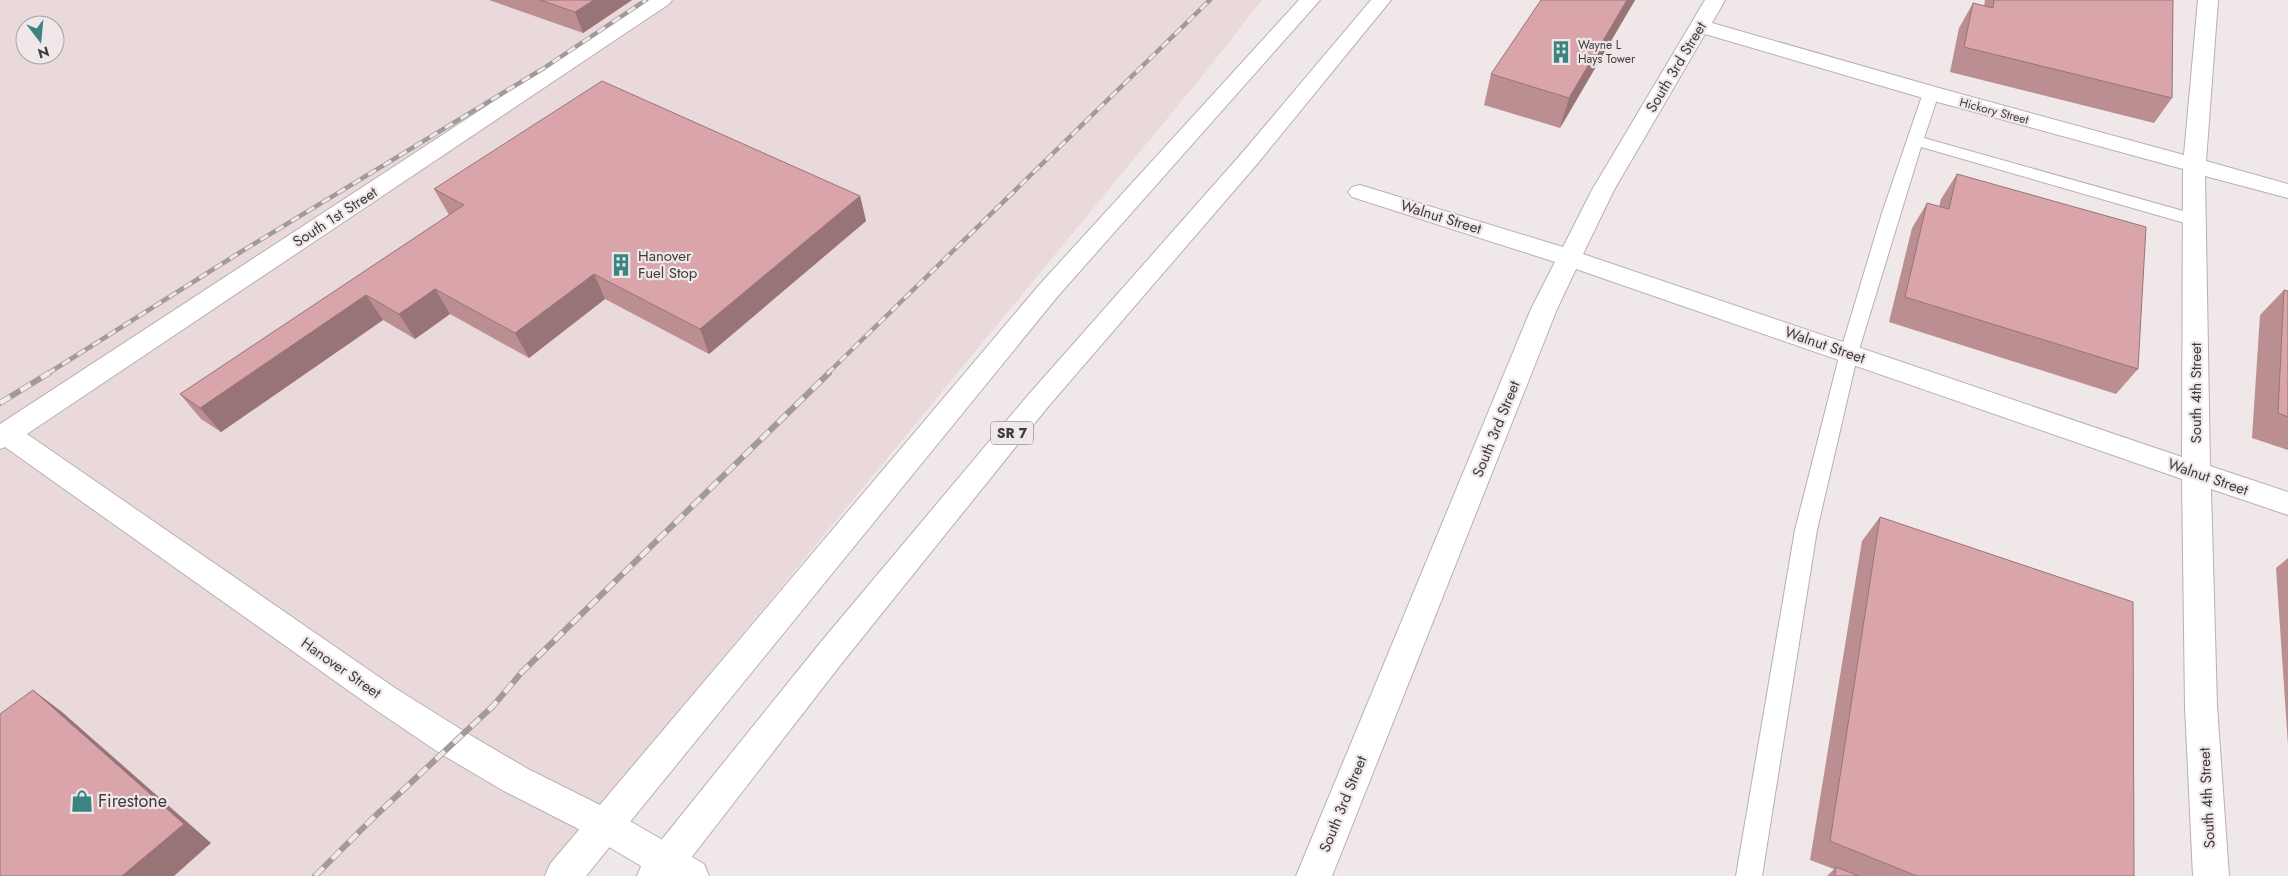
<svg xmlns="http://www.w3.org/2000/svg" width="2288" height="876" font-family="Jost,sans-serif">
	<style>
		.built { fill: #ead9db; fill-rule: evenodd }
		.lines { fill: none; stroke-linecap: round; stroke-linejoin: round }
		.lane-casing { stroke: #b8b0b1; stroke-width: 2 }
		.street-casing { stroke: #b8b0b1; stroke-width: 2 }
		.secondary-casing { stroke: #b8b0b1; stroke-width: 2 }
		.highway-casing { stroke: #b8b0b1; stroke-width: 2 }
		.lane { fill: #fff; fill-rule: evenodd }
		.street { fill: #fff; fill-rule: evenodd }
		.secondary { fill: #fff; fill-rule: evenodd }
		.highway { fill: #fff; fill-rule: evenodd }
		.rail-far1-casing { stroke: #a09a9a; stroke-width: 4.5 }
		.rail-casing { stroke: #a09a9a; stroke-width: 6 }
		.rail-far1 { stroke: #efe7e8; stroke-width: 3; stroke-dasharray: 9; stroke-linecap: butt }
		.rail { stroke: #efe7e8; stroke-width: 4.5; stroke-dasharray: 12; stroke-linecap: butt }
		.wall { fill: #bb8e92 }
		.shaded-wall { fill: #987477 }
		.building { fill: #d9a5aa; stroke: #987477 }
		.labels { text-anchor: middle; stroke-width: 4.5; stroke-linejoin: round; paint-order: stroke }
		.far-poi-label { font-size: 12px; fill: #3f3c3c; stroke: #efe7e8; text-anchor: start }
		.far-street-label { font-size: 12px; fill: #3f3c3c; stroke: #efe7e8 }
		.shield { fill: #efe7e8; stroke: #746f70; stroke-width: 1 }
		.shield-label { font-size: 14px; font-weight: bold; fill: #3f3c3c }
		.street-label { font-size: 15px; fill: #3f3c3c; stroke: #efe7e8 }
		.poi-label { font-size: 15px; fill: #3f3c3c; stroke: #efe7e8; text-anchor: start }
		.near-poi-label { font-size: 18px; fill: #3f3c3c; stroke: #efe7e8; text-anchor: start }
	</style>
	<rect width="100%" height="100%" fill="#efe7e8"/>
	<!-- built -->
	<path class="built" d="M0,0H1262L1203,75L543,876H0ZM25,25H55V55H25Z"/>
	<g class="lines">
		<defs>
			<path id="lane" d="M1931,88L1936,90L1939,93L1924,138L2201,216L2204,220L2201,224L2195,226L1921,147L1858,353L1817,530L1762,876H1736L1795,530L1840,353L1882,213L1923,93L1926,90Z"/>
			<g id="street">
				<path d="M649,0H672L669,4L27,434L395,688L465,732L528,769L616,813L621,825L616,837L604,842L504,791L441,754L373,708L5,447L0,449V424Z"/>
				<path d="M1705,0H1725L1712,23L1939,88L2184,155L2198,0H2218L2206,161L2288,184V198L2205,176L2210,466L2288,492V515L2211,489L2217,706L2229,876H2193L2185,706L2182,479L1576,269L1557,309L1332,876H1296L1531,309L1555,262L1352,197L1348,192L1352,187L1360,185L1563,247L1592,190ZM1705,34L1923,98L2183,169L2182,457L1583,254L1614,190Z"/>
			</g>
			<path id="secondary" d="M604,808L616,813L704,864L709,876H658L592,837L587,825L592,813Z"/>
			<g id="highway">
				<path d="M1299,0H1320L1058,296L586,876H545L550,864L1040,284Z"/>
				<path d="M1371,0H1391L1258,163L1047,408L842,663L677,876H637L642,864L820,643L1029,394L1242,153Z"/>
			</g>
		</defs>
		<!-- lane casing -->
		<use href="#lane" class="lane-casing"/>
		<!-- street casing -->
		<use href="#street" class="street-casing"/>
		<!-- secondary casing -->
		<use href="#secondary" class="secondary-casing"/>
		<!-- highway casing -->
		<use href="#highway" class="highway-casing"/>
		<!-- lane -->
		<use href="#lane" class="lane"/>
		<!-- street -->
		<use href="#street" class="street"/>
		<!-- secondary -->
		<use href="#secondary" class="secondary"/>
		<!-- highway -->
		<use href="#highway" class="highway"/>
		<defs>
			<g id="rail-far1">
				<path d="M47,374L239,253L544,68L646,0"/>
				<path d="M827,374L1210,0"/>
			</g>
			<g id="rail">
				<path d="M0,403L49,373"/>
				<path d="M315,876L372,819L493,706L522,672L829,373"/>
			</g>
		</defs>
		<!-- rail-far1 casing -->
		<use href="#rail-far1" class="rail-far1-casing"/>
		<!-- rail casing -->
		<use href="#rail" class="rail-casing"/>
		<!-- rail-far1 -->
		<use href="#rail-far1" class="rail-far1"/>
		<!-- rail -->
		<use href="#rail" class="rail"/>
	</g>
	<!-- wall -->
	<g class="wall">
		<path d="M489,0H632L583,33Z"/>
		<path d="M1635,0L1560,128L1484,105L1491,74Z"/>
		<path d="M1985,0H2173L2172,98L2154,123L1950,72L1959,28L1973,3L1984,6Z"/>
		<path d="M1957,174L2138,369L2116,394L1889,322L1912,228L1927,203L1939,207L1941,199Z"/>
		<path d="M434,189L860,196L866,221L709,354L605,299L529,358L450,314L415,339L383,320L221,432L201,419L180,394L449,215Z"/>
		<path d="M2284,290L2288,291V450L2252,438L2260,315Z"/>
		<path d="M1880,517L2134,876H1827L1834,869L1810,860L1862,541Z"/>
		<path d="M2288,558V745L2276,568Z"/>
	</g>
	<!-- shaded-wall -->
	<g class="shaded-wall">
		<path d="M594,0H632L583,33L575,12Z"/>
		<path d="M1627,0H1635L1560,128L1569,98Z"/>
		<path d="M860,196L866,221L709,354L700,329Z"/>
		<path d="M594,274L605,299L529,358L515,333Z"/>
		<path d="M435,289L450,314L415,339L399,314Z"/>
		<path d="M366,295L383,320L221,432L200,408Z"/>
		<path d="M33,690L62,712L211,843L174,876H122Z"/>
	</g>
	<!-- building -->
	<g class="building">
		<path d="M540,0H594L575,12Z"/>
		<path d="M1541,0H1627L1569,98L1491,74Z"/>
		<path d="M1994,0H2173L2172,98L1964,47L1973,3L1993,8Z"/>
		<path d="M602,81L860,196L700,329L594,274L515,333L435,289L399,314L366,295L200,408L180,394L464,205L434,189Z"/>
		<path d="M1957,174L2146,227L2138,369L1905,297L1927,203L1949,209Z"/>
		<path d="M2284,290L2288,291V417L2278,413Z"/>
		<path d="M1880,517L2133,602L2134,876H1917L1830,841Z"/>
		<path d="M33,690L184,824L122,876H0V714Z"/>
		<path d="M1836,867L1859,876H1835Z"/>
	</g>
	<!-- icons -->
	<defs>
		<symbol id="building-bare" viewBox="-9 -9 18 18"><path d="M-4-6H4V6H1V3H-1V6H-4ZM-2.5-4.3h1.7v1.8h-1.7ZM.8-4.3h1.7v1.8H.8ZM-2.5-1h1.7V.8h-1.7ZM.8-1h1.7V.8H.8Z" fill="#3c8482" stroke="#efe7e8" stroke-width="2.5" paint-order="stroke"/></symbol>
		<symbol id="shop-bare" viewBox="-9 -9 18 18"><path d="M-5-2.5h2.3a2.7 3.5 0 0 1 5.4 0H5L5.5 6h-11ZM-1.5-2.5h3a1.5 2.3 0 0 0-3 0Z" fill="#3c8482" stroke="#efe7e8" stroke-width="2.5" paint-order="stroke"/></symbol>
	</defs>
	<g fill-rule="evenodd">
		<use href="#building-bare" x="1545" y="36" width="32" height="32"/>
		<use href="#building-bare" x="605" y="249" width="32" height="32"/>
		<use href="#shop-bare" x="66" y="785" width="32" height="32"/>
	</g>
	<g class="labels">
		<!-- far-poi labels -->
		<g class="far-poi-label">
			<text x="1578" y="49">Wayne L<tspan x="1578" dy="14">Hays Tower</tspan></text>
		</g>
		<!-- far-street labels -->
		<g class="far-street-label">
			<text transform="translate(1994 111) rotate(15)" y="4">Hickory Street</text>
		</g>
		<!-- shield labels -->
		<rect class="shield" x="991" y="421.5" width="42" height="23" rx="4"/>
		<g class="shield-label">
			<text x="1012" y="438">SR 7</text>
		</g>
		<!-- street labels -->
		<g class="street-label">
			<text transform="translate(1676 67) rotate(-59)" y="5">South 3rd Street</text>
			<text transform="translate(335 217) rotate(-33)" y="5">South 1st Street</text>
			<text transform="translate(1441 217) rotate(17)" y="5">Walnut Street</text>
			<text transform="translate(1825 345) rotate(19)" y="5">Walnut Street</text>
			<text transform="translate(2196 393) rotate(-90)" y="5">South 4th Street</text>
			<text transform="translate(1496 429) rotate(-68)" y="5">South 3rd Street</text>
			<text transform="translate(2208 477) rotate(19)" y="5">Walnut Street</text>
			<text transform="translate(341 668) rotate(35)" y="5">Hanover Street</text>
			<text transform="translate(2207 798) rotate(-93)" y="5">South 4th Street</text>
			<text transform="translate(1343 804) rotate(-68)" y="5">South 3rd Street</text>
		</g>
		<!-- poi labels -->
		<g class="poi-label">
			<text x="638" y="261">Hanover<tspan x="638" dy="17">Fuel Stop</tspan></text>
		</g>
		<!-- near-poi labels -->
		<g class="near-poi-label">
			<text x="98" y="807">Firestone</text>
		</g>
	</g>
	<!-- north arrow -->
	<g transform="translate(40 40) rotate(164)"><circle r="24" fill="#efe7e8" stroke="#a9a3a3"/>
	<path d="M0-4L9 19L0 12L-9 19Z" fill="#3c8482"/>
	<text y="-8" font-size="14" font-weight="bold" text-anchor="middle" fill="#3f3c3c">N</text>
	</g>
</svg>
